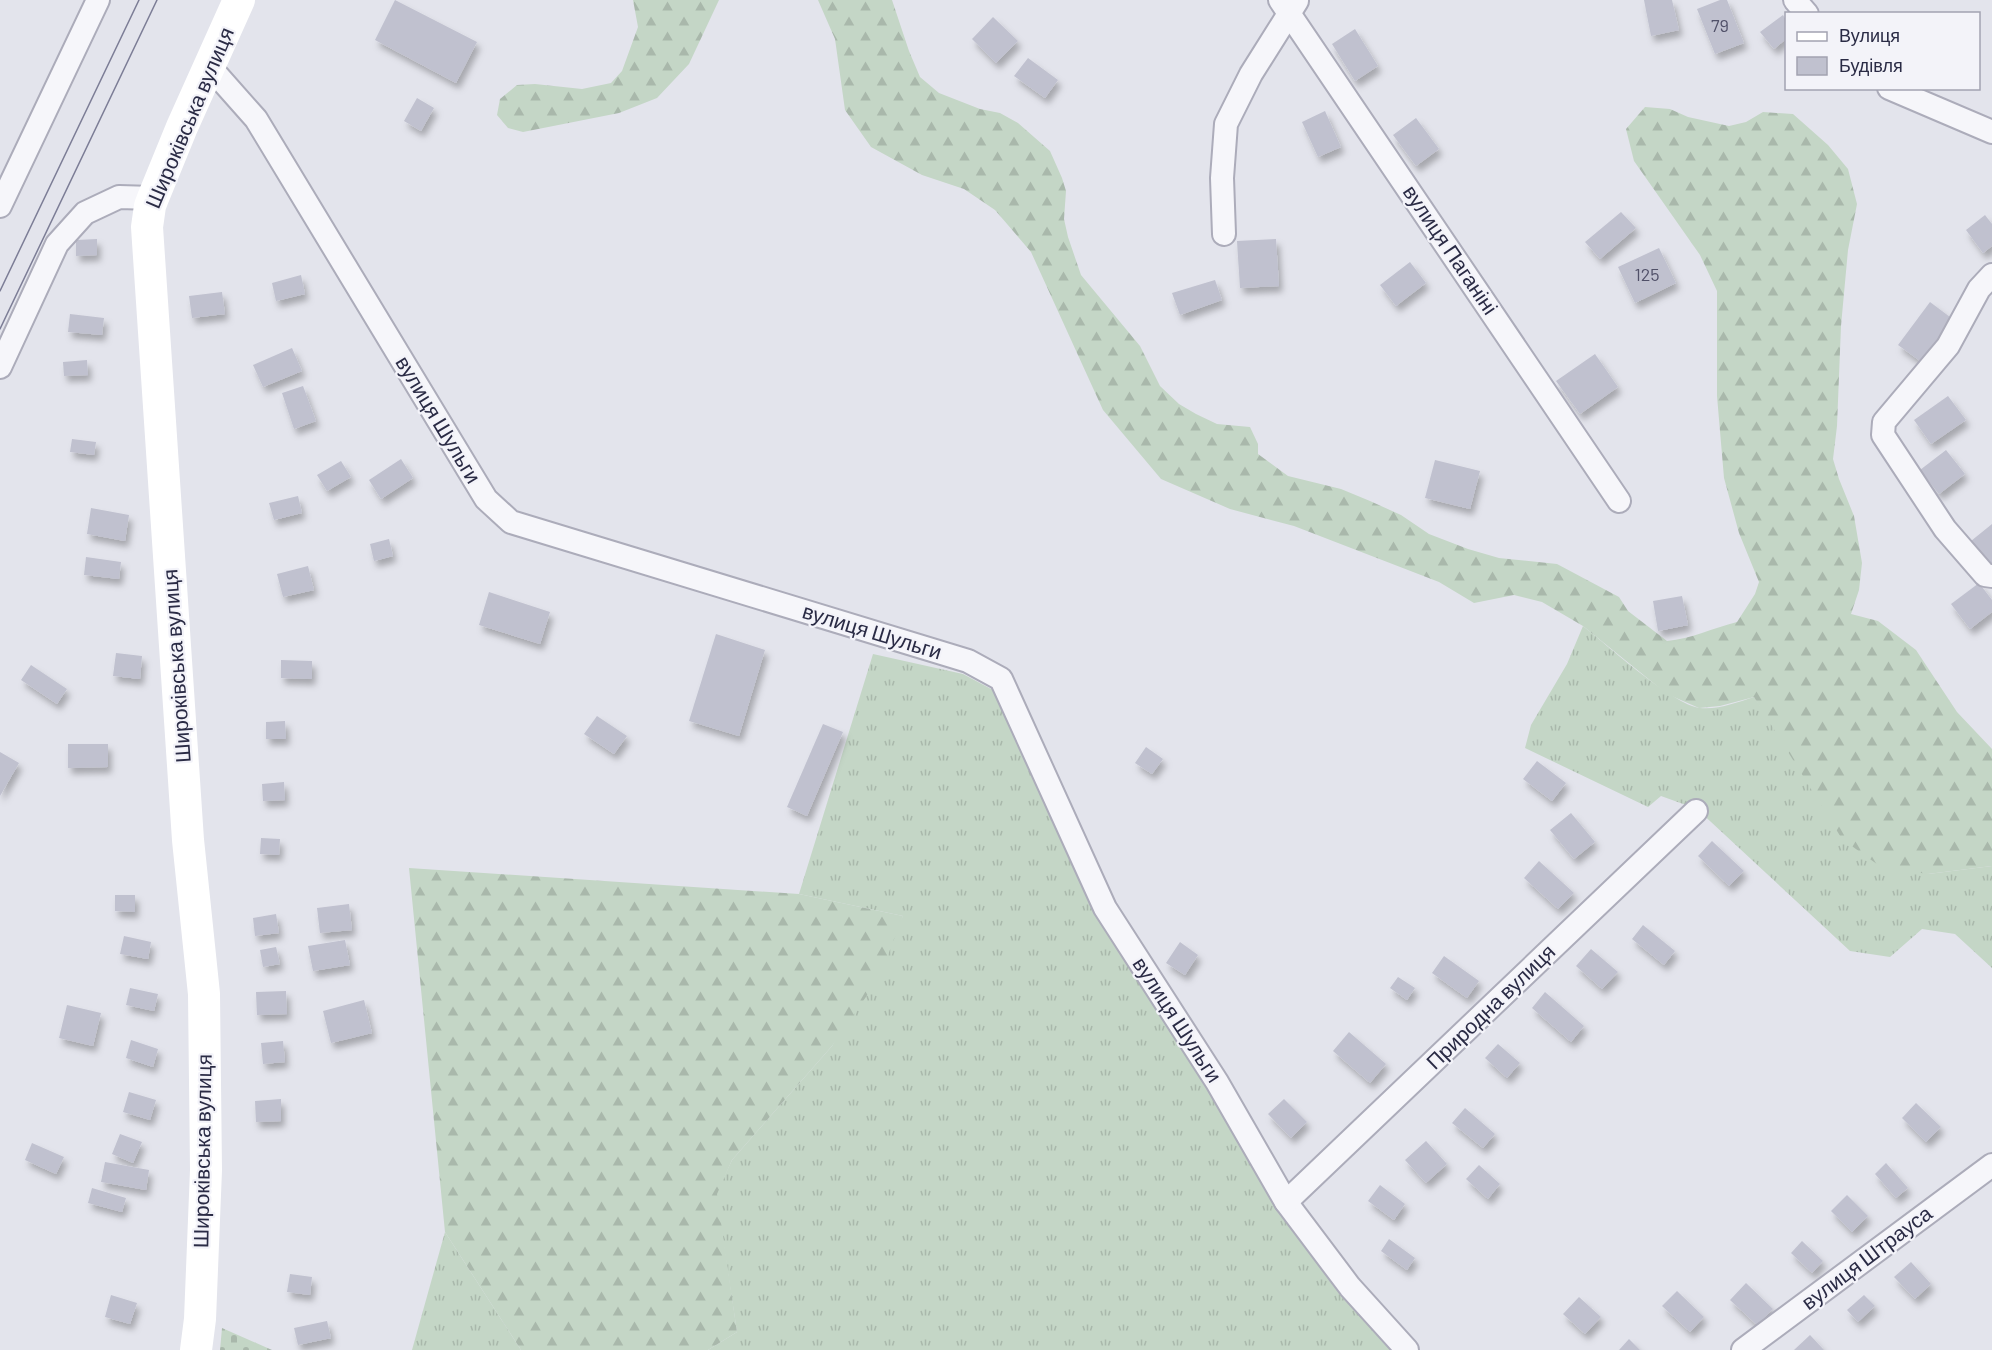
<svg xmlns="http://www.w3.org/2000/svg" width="1992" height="1350" font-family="Barlow,sans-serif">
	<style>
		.grass { fill: url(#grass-tufts) }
		.forest { fill: url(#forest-firs) }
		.cemetery { fill: url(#cemetery-stones) }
		.building { fill: #c0c1cf; filter: url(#shadow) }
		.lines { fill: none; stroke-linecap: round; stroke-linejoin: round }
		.minor-casing { stroke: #acacba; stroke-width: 26 }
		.minor { stroke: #f6f6fa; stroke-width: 22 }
		.secondary { stroke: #fff; stroke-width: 32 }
		.tram { stroke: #7c7d96; stroke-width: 1.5 }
		.labels { text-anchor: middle; stroke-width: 4.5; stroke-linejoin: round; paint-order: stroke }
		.number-label { font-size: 18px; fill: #505068 }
		.street-label { font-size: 21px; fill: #2a2b45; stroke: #f3f3f9 }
	</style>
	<defs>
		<pattern id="grass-tufts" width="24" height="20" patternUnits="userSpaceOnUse" patternTransform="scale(1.5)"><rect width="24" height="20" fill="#c4d6c6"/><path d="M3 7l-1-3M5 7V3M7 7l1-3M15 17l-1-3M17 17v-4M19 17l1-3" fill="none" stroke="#a9b8ab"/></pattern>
		<pattern id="forest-firs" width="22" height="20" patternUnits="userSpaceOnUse" patternTransform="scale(1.5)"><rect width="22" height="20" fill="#c4d6c6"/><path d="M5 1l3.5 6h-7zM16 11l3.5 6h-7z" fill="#a9b8ab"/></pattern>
		<pattern id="cemetery-stones" width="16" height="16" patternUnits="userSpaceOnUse" patternTransform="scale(1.5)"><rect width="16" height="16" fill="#c4d6c6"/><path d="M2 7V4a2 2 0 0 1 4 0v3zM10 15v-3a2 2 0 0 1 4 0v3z" fill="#a9b8ab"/></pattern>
		<filter id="shadow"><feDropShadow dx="3.5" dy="6" stdDeviation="3" flood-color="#0004"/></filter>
	</defs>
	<rect width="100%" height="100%" fill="#e3e4ec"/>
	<!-- grass -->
	<g class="grass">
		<path d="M1583,626C1607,645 1673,705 1700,708C1718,710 1738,702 1754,697L1761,707L1928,874L1992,866V968L1955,934L1922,929L1890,957L1850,951L1697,809L1661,796L1648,807L1525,748L1531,725L1567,664Z"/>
		<path d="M873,654L963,674L993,690L1097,918L1207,1081L1395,1350H708L737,1332L716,1194L732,1160L832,1046L903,916L799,894Z"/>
		<path d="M445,1232L521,1350H412Z"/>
	</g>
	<!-- forest -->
	<g class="forest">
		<path d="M633,0H719L689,64L657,98L619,113L523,132L508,128L497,115L500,99L517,85L535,84L582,89L611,83L622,71L638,27Z"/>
		<path d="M818,0H892L909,51L920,77L939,93L980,109L1000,113L1018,123L1050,151L1062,178L1066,191L1064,219L1068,237L1081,275L1140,346L1160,386L1179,404L1196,414L1217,424L1250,427L1258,444V454L1288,476L1341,489L1370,501L1401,515L1429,534L1468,549L1499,558L1557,564L1619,597L1628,611L1667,641C1691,639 1713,628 1737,622L1755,594L1759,582L1739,533L1724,478L1717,396V291L1700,255L1634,161L1626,129L1645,107L1670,109L1688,117L1729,126L1746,122L1763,112L1793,114L1828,145L1848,169L1857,204L1848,250L1841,326L1837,426L1833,459L1839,479L1854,516L1862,563L1859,590L1851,614L1878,621L1916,650L1957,712L1992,749V866L1928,874L1881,867L1842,839L1754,697L1720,706L1699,708L1667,694L1583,626L1542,602L1514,595L1474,603L1439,582L1294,526L1230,509L1161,479L1103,410L1031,252L995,210L964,189L922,175L871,147L845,110L835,39Z"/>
		<path d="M409,868L799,894L903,916L879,978L832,1046L732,1160L717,1194L737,1332L708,1350H521L445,1232Z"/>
	</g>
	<!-- cemetery -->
	<path class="cemetery" d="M222,1328L272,1350H220Z"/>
	<!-- building -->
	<g class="building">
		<path d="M395,0L477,42L456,83L375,40Z"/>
		<path d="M1644,0H1672L1679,30L1651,36Z"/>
		<path d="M1720,0H1727L1744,43L1715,54L1697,9Z"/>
		<path d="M1783,15L1786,20V39L1774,49L1760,32Z"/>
		<path d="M993,17L1018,41L996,63L972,39Z"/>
		<path d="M1355,29L1378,66L1355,81L1332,44Z"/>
		<path d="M1028,58L1058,80L1045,98L1014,76Z"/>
		<path d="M417,98L434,108L421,131L404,121Z"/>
		<path d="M1325,111L1341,147L1318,157L1302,122Z"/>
		<path d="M1416,118L1439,149L1416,166L1393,135Z"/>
		<path d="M1621,212L1636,228L1600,259L1585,242Z"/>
		<path d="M1985,215L1992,224V246L1983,253L1966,230Z"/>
		<path d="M97,239V255L76,256V240Z"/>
		<path d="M1276,239L1279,286L1240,288L1237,241Z"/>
		<path d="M1659,248L1676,283L1635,303L1618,267Z"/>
		<path d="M1410,262L1426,283L1396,306L1380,285Z"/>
		<path d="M301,275L305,294L276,301L272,283Z"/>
		<path d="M1215,280L1222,300L1180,315L1172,293Z"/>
		<path d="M222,292L225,314L192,318L189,296Z"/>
		<path d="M1930,302L1954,320L1923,363L1898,345Z"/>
		<path d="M70,314L104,318L102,335L68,332Z"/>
		<path d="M292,348L302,371L263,387L253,365Z"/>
		<path d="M1595,354L1618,387L1580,414L1556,381Z"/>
		<path d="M87,360L88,375L64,376L63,362Z"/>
		<path d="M303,386L316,421L294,429L282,393Z"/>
		<path d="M1948,396L1966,420L1931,444L1914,420Z"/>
		<path d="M72,439L96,442L94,455L70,452Z"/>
		<path d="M1946,450L1965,474L1939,494L1920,470Z"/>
		<path d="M401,459L413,478L381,499L369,480Z"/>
		<path d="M1435,460L1480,471L1470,509L1425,498Z"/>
		<path d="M341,461L351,477L327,491L317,475Z"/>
		<path d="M298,496L302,513L274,520L269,503Z"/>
		<path d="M91,508L129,515L125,541L87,534Z"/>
		<path d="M1992,524V567L1971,541Z"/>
		<path d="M389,539L393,556L374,561L370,544Z"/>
		<path d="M86,557L121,562L119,579L84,575Z"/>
		<path d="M308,566L314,590L283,597L277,574Z"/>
		<path d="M1979,583L1992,600V612L1970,629L1951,604Z"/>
		<path d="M489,592L550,612L540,644L479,625Z"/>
		<path d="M1682,596L1688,625L1658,631L1653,601Z"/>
		<path d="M716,634L765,650L739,736L689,721Z"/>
		<path d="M116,653L142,656L140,679L113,676Z"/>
		<path d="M281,660L312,661V679L281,678Z"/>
		<path d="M31,665L67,689L57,704L21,680Z"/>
		<path d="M597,716L627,736L614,754L584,734Z"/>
		<path d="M285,721L286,739H266V722Z"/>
		<path d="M823,724L843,732L807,816L787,807Z"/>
		<path d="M68,744H108V767L68,768Z"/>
		<path d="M1146,747L1163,759L1152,774L1135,763Z"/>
		<path d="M0,752L19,763L0,796Z"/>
		<path d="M1537,761L1566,783L1552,801L1523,779Z"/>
		<path d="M284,782L285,800L263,801L262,784Z"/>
		<path d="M1571,813L1595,842L1574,859L1550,830Z"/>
		<path d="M261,838L280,839L279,855L260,854Z"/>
		<path d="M1712,841L1744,871L1729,886L1698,856Z"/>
		<path d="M1539,861L1574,893L1558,909L1524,878Z"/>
		<path d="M115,895H135V912L115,911Z"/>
		<path d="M349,904L352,930L320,933L317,908Z"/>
		<path d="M276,914L279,933L255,936L253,918Z"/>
		<path d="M1643,925L1675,951L1664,965L1632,939Z"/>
		<path d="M124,936L151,942L148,959L120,954Z"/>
		<path d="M345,940L350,965L313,971L308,946Z"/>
		<path d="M1180,942L1198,955L1185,975L1166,963Z"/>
		<path d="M276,947L280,964L263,967L260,950Z"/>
		<path d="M1591,949L1618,972L1602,989L1576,966Z"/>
		<path d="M1444,956L1479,981L1467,998L1432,973Z"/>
		<path d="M1398,977L1415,988L1407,1000L1390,988Z"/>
		<path d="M130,988L158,994L154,1011L126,1005Z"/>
		<path d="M286,991L287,1014L257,1015L256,992Z"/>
		<path d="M1545,992L1584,1026L1571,1042L1532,1008Z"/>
		<path d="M364,1000L372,1033L331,1043L323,1011Z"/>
		<path d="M67,1005L101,1013L93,1046L59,1038Z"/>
		<path d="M1349,1032L1386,1064L1370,1083L1333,1051Z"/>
		<path d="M131,1040L158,1049L153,1067L126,1058Z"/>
		<path d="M283,1041L285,1062L263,1064L261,1043Z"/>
		<path d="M1498,1044L1520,1063L1507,1078L1485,1058Z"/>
		<path d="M129,1092L156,1100L150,1120L123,1112Z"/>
		<path d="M281,1099V1121L256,1122L255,1101Z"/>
		<path d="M1284,1099L1307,1122L1291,1138L1268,1114Z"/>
		<path d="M1916,1103L1941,1127L1926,1142L1902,1118Z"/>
		<path d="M1465,1108L1495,1134L1483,1148L1452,1123Z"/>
		<path d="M120,1134L142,1142L133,1163L112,1154Z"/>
		<path d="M1426,1141L1447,1164L1426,1183L1405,1160Z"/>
		<path d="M32,1143L64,1157L56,1174L25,1160Z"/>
		<path d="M105,1162L149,1170L146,1190L101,1182Z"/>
		<path d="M1886,1163L1908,1188L1896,1198L1875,1174Z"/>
		<path d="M1479,1165L1500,1184L1488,1199L1466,1179Z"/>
		<path d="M1380,1185L1405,1204L1394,1220L1368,1201Z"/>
		<path d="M92,1188L126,1198L122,1212L88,1203Z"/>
		<path d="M1847,1195L1868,1216L1852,1232L1831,1211Z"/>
		<path d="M1389,1239L1415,1258L1407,1270L1381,1251Z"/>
		<path d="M1802,1241L1823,1261L1812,1273L1791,1253Z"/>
		<path d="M1911,1262L1931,1284L1915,1299L1894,1277Z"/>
		<path d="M290,1274L312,1277L310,1295L287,1292Z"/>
		<path d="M1746,1283L1773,1309L1757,1325L1730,1300Z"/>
		<path d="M1677,1291L1704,1317L1690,1332L1662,1306Z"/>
		<path d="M111,1295L137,1303L130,1324L105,1317Z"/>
		<path d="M1864,1295L1875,1306L1858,1322L1847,1310Z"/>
		<path d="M1579,1297L1601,1317L1585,1334L1563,1314Z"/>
		<path d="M327,1321L331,1338L298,1345L294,1328Z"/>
		<path d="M1810,1335L1824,1350H1794Z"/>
		<path d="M1629,1339L1640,1350H1619Z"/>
	</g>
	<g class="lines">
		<defs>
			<g id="minor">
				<path d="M1280,0L1619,501"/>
				<path d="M1795,0L1807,14"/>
				<path d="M209,66L256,119L486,499L511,522L968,661L1001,679L1105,908L1217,1082L1286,1202L1350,1287L1407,1350"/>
				<path d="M1889,88L1992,132"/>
				<path d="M0,206L98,0"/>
				<path d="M1224,234L1222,178L1226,124L1251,74L1297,1"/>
				<path d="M1992,275L1979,289L1948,346L1884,422L1883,435L1945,529L1985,575L1992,576"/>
				<path d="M0,367L57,244L85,213L119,197L153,198"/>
				<path d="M1286,1202L1696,811"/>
				<path d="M1743,1350L1992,1165"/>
			</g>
		</defs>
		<!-- minor casing -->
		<use href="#minor" class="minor-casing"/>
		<!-- minor -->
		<use href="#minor" class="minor"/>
		<!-- secondary -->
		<path class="secondary" d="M196,1350L200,1319L206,1170L204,994L188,840L147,227L150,206L153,198L182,127L239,0"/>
		<!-- tram -->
		<g class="tram">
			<path d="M0,291L139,0"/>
			<path d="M0,329L157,0"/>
		</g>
	</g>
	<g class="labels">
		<!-- number labels -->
		<g class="number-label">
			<text x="1720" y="32">79</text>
			<text x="1647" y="281">125</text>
		</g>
		<!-- street labels -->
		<g class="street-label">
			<text transform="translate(190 118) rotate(-67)" y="7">Широківська вулиця</text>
			<text transform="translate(1450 250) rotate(56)" y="7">вулиця Паганіні</text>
			<text transform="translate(438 420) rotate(59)" y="7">вулиця Шульги</text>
			<text transform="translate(872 632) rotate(17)" y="7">вулиця Шульги</text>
			<text transform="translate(177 666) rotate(-94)" y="7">Широківська вулиця</text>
			<text transform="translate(1491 1007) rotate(-44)" y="7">Природна вулиця</text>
			<text transform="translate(1177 1020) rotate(57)" y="7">вулиця Шульги</text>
			<text transform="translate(203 1151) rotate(-89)" y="7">Широківська вулиця</text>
			<text transform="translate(1867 1258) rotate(-37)" y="7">вулиця Штрауса</text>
		</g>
	</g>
	<!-- legend -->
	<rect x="1785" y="12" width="195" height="78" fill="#f3f3f9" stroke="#a3a3b1" stroke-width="1.5"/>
	<rect x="1797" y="32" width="30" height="9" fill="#ffffff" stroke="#a3a3b1" stroke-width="1.5"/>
	<text x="1839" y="42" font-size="18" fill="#2a2b45">Вулиця</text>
	<rect x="1797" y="57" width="30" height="18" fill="#c0c1cf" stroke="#a3a3b1" stroke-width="1.5"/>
	<text x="1839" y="72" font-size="18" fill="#2a2b45">Будівля</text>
</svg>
